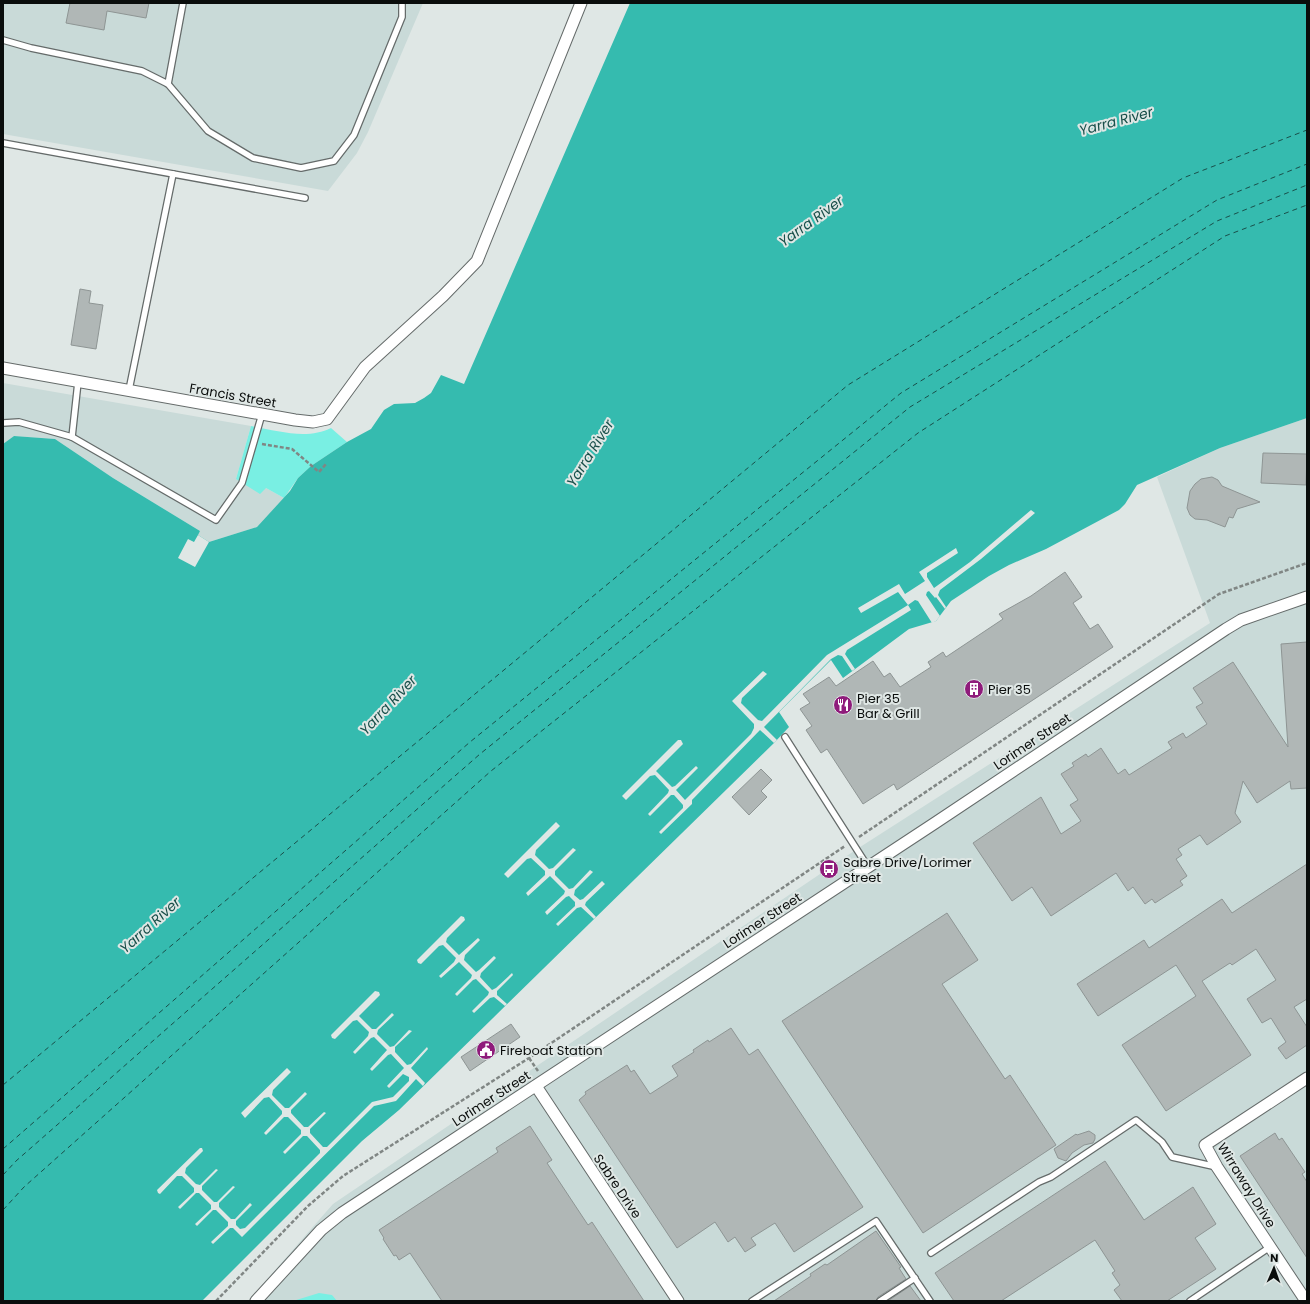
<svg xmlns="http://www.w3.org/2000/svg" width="1310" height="1304" font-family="Poppins,sans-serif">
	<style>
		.built { fill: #c9dad8 }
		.green { fill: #79efe3 }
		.water { fill: #35bbaf }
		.pier { fill: #dfe7e5 }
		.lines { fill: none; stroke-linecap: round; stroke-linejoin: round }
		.ferry { stroke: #194f4a; stroke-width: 1; stroke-dasharray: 5 4; stroke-linecap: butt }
		.building { fill: #b0b7b6; stroke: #8e9594 }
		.lane-casing { stroke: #656b6a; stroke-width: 8 }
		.street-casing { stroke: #656b6a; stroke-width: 13 }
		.path { stroke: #808684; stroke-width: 2.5; stroke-dasharray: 4 2; stroke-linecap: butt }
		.lane { stroke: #fff; stroke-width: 5.5 }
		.street { stroke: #fff; stroke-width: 11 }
		.labels { text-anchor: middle; stroke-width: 4; stroke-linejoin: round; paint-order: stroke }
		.street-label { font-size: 13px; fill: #0a0d0c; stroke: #dfe7e5 }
		.poi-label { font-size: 13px; fill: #0a0d0c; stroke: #dfe7e5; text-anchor: start }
		.water-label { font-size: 14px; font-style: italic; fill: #194f4a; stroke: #dfe7e5 }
	</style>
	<rect width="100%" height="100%" fill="#dfe7e5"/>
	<!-- built -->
	<g class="built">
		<path d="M3,3H423L368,132L357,153L328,191L3,134Z"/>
		<path d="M3,383L251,426L236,479L266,488L284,498L257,527L209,542L178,558L200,531L113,478L55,439L14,436L3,444Z"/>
		<path d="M1307,418V1301H248L333,1204L857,849L1210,623L1157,477L1220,448Z"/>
	</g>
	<!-- green -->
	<g class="green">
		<path d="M251,426C276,431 308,440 331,428L347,442L311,466L298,478L284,498L266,488L260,494L236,479Z"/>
		<path d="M319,1293L332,1295L337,1301H293Z"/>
	</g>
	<!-- water -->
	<path class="water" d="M630,3H1307V418L1220,448L1137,485L1125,504L1119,510L1046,549L1009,565L989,576L951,601L936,621L909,629L843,678L831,660L779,712L789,727L774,743L399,1110L362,1141L202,1301H3V444L14,436L55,439L113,478L200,531L198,535L209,542L257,527L290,491L298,478L311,466L347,442L371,429L384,410L394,404L415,403L424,398L431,393L441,375L464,384Z"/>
	<!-- pier -->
	<g class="pier">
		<path d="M1031,510L1035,513L981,559L940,590L938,595L946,607L945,609L936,597L935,598L929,591L927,592L926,595L940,616L936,621L932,623L918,601L915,600L908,605L898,592L861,613L858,608L899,584L905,594L925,581L919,572L956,548L958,553L927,573V577L934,588L970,562Z"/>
		<path d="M198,535L209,542L195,567L178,558L188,539L194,542Z"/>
		<path d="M908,605L911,610L847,650L845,654L855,669L852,671L842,656L838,655L831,659L764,727L777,740L774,743L760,730L692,800V804L661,834L659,832L683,808V805L674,795H671L650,816L648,814L668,793L669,790L655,775L650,776L626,800L622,796L678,740H681L683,744L656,771L672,787L675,786L696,766L698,768L676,790L685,800L751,734L754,728V724L732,701L763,671L767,674L742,698L741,703L758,720L762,721L827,655Z"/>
		<path d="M556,822L560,826L536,850L535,855L549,869L553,868L573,848L576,850L555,871V875L569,889L573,888L590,870L593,872L575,890L574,895L580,900L583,899L602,881L605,884L586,902L585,905L596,917L594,919L581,907L577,908L558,926L556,924L575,906V902L569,896L566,897L547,915L545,912L564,894L565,891L550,876L528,896L526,893L545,875V871L531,858L527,859L508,878L504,874Z"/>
		<path d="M461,916L464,917L465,920L447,938L446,942L459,955L478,938L480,940L465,955L464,960L476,972L479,970L494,956L496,958L481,973L480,977L492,990L496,988L512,973L513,975L497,991V995L507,1004L505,1006L494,997L490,998L474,1013L472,1011L488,995L489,992L476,979L473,980L457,996L455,994L471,978L472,975L459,962L441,978L439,976L454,962L456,958L443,945L439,946L421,964L418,963L417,960Z"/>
		<path d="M375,991L379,992L380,995L359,1016L372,1029H376L392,1013L394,1015L378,1030L377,1034L390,1047L394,1046L409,1030L412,1031L395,1047V1052L407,1065L411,1064L427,1047L428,1049L411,1068L425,1083L423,1086L416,1079L396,1101L374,1106L242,1237L233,1228H230L213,1244L211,1242L228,1226V1222L216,1210H213L197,1226L195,1224L211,1209V1205L199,1193H196L180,1209L178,1207L194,1192V1188L182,1176H177L160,1194L158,1193L157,1190L200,1148H202L203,1151L186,1168L185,1173L196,1184L200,1185L216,1169L218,1170L202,1186V1190L214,1202H217L233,1186L235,1187L219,1203V1207L231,1219H235L250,1203L252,1205L236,1221V1225L240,1229L245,1228L320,1153V1150L307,1136H303L285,1154L283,1152L301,1134V1130L288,1117H284L266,1135L264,1133L282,1114V1111L269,1097L264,1098L245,1118L241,1113L287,1068L291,1072L273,1090L272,1095L285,1108H289L305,1092L307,1094L291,1110V1113L304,1127H308L324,1112L326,1113L310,1129V1133L323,1147H327L372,1102L393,1097L409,1081V1077L403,1074L389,1088L387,1086L404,1068L391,1054L388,1055L372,1071L370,1069L387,1050L374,1037L371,1038L355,1054L353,1052L368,1036L369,1032L357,1020L353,1021L335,1039L332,1038L331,1035Z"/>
	</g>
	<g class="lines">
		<!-- ferry -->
		<g class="ferry">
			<path d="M3,1085L848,385L1183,178L1307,130"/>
			<path d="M3,1149L470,742L901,393L1217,200L1307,164"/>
			<path d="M3,1175L16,1161L480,754L910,407L1217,221L1307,185"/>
			<path d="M3,1210L24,1187L491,771L918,433L1225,236L1307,205"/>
		</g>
	</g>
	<!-- building -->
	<g class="building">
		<path d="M70,3H149L146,18L107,11L104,30L66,23Z"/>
		<path d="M80,289L91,291L89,303L103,305L96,349L71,345Z"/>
		<path d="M1263,453L1307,454L1306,485L1261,483Z"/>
		<path d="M1212,477L1218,480L1222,486L1260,502L1237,509L1233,518L1229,517L1225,527L1207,520L1195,519L1190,515L1187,508L1190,491L1195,484L1201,479Z"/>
		<path d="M1065,572L1082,597L1073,603L1090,629L1098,624L1113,647L897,790L894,784L863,804L827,749L821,753L806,730L812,726L800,709L810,703L803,694L829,677L836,686L873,661L884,677L890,673L900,687L931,667L928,662L943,652L946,657L1003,619L999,614L1031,596Z"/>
		<path d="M1307,642V788L1291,789L1290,781L1257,803L1243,781L1235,813L1241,822L1207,845L1200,835L1178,849L1182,855L1176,859L1187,876L1180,881L1183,885L1155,903L1152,899L1145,904L1133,887L1128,891L1116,873L1051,916L1032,887L1012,901L973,843L1041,797L1061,834L1081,821L1070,805L1078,800L1061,774L1074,766L1072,763L1086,754L1088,757L1101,748L1118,774L1125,769L1129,775L1172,748L1168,742L1183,733L1186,738L1207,724L1196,707L1203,703L1193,688L1233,662L1288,747L1281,644Z"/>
		<path d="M761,769L772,780L761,791L767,797L749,815L732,797Z"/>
		<path d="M1307,864V999L1294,1007L1307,1027V1045L1286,1059L1278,1048L1286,1042L1271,1018L1262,1023L1247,999L1276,980L1256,949L1232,965L1230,963L1202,981L1251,1055L1166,1111L1122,1045L1196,996L1176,965L1098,1016L1077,984L1144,940L1149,948L1222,899L1232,913Z"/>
		<path d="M947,913L978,960L942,984L1005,1079L1010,1075L1056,1145L923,1233L782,1021Z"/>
		<path d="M511,1024L520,1037L470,1071L461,1057Z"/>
		<path d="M731,1028L749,1055L758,1049L863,1207L794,1252L775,1223L751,1238L756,1245L745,1252L735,1237L728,1242L715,1222L677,1248L579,1100L586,1094L585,1092L627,1065L631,1072L634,1070L650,1094L678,1076L672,1066L694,1052L693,1050L708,1040L709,1042Z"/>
		<path d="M530,1126L552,1160L547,1163L588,1225L592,1222L644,1301H442L410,1253L399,1260L396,1255L394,1256L383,1239L384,1238L379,1230L498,1152L496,1148Z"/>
		<path d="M1089,1131L1095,1135V1139L1093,1143L1084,1145L1072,1153L1066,1161L1058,1158L1054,1149L1076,1134L1077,1135Z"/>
		<path d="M1275,1133L1279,1140L1282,1138L1305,1172L1302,1174L1307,1182V1258L1240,1156Z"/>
		<path d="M1105,1161L1144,1220L1193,1187L1216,1224L1195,1238L1216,1269L1167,1301H1122L1114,1290L1120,1285L1112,1273L1115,1271L1095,1240L1001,1301H954L935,1273Z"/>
		<path d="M876,1231L901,1267L899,1268L906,1279L878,1297L876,1301H774L811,1276L810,1274L825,1264L827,1265Z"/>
		<path d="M910,1286L921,1301H888Z"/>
	</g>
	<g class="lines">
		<defs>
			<g id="lane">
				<path d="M3,40L31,48L142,71L168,84L208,131L253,158L301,168L334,161L354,135L402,17V3"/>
				<path d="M168,84L183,3"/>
				<path d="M3,143L305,198"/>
				<path d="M129,390L173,174"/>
				<path d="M3,423L19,422L72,437L216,520L242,483L262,414"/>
				<path d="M72,437L78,382"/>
				<path d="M785,737L868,867"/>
				<path d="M931,1253L1039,1182L1051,1177L1136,1120L1162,1142L1172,1157L1217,1167"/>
				<path d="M752,1301L876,1221L930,1301"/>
				<path d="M880,1301L915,1278"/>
				<path d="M1190,1301L1270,1247"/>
			</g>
			<g id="street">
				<path d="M3,368L295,420L313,422L327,419L365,367L443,296L477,261L581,3"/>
				<path d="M536,1086L678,1301"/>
				<path d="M256,1301L321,1230L342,1213L935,823L1226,629L1241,620L1307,597"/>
				<path d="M1306,1301L1217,1167L1205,1145L1307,1078"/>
			</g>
		</defs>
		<!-- lane casing -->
		<use href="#lane" class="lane-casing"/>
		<!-- street casing -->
		<use href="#street" class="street-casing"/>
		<!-- path -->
		<g class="path">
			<path d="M262,444L292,449L319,472L326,464"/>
			<path d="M859,837L1219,594L1307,563"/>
			<path d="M529,1058L538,1071"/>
			<path d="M216,1301L308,1206L343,1176L529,1058L845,846"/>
		</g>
		<!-- lane -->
		<use href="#lane" class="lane"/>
		<!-- street -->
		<use href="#street" class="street"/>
	</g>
	<!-- icons -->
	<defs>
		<symbol id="building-disc" viewBox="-11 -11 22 22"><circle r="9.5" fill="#8f1b7b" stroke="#dfe7e5"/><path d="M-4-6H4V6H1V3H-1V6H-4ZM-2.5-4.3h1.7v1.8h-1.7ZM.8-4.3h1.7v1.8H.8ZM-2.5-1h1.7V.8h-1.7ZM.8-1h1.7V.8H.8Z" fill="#fff"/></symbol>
		<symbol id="restaurant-disc" viewBox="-11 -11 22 22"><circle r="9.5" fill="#8f1b7b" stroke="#dfe7e5"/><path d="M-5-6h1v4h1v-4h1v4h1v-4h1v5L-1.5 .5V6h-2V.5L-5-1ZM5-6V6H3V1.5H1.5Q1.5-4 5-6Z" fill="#fff"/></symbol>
		<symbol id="bus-disc" viewBox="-11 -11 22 22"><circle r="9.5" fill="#8f1b7b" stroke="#dfe7e5"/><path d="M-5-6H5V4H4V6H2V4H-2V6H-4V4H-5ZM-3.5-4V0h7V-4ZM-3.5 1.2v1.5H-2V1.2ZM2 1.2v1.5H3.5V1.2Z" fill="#fff"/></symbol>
		<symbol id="civic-disc" viewBox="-11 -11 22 22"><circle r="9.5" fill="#8f1b7b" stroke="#dfe7e5"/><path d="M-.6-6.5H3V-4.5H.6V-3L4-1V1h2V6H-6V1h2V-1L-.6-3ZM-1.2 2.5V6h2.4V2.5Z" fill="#fff"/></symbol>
	</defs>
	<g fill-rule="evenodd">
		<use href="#building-disc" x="963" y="678" width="22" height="22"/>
		<use href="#restaurant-disc" x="832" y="694" width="22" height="22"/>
		<use href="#bus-disc" x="818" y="858" width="22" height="22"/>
		<use href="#civic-disc" x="475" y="1039" width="22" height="22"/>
	</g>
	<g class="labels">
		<!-- street labels -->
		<g class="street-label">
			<text transform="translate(233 395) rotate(10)" y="5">Francis Street</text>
			<text transform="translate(1032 741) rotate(-34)" y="5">Lorimer Street</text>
			<text transform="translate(762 920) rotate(-33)" y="5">Lorimer Street</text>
			<text transform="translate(491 1098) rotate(-33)" y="5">Lorimer Street</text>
			<text transform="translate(1247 1185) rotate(58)" y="5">Wirraway Drive</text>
			<text transform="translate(618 1186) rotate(56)" y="5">Sabre Drive</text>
		</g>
		<!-- poi labels -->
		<g class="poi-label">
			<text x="988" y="694">Pier 35</text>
			<text x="857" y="703">Pier 35<tspan x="857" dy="15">Bar &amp; Grill</tspan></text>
			<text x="843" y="867">Sabre Drive/Lorimer<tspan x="843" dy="15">Street</tspan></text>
			<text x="500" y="1055">Fireboat Station</text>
		</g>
		<!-- water labels -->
		<g class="water-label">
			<text transform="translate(1116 121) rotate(-15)" y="5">Yarra River</text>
			<text transform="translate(811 221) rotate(-36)" y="5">Yarra River</text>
			<text transform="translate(590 453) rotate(-58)" y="5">Yarra River</text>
			<text transform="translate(388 705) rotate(-47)" y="5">Yarra River</text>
			<text transform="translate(150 925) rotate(-42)" y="5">Yarra River</text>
		</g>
	</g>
	<!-- border -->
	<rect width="1310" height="1304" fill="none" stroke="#0a0d0c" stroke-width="8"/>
	<!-- north arrow -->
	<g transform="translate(1274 1268) rotate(2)" stroke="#dfe7e5" stroke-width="3" paint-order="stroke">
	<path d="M0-3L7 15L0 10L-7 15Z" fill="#0a0d0c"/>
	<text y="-6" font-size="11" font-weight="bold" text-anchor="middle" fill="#0a0d0c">N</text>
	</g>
</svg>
